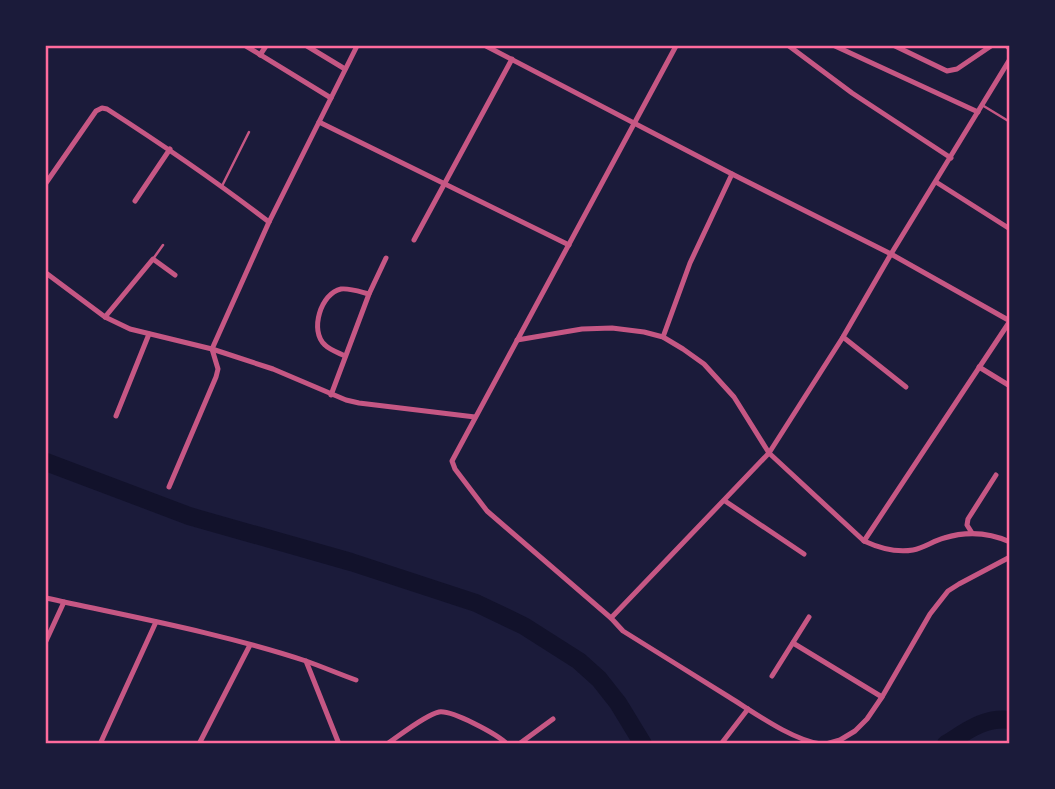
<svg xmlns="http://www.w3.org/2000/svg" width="1055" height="789" font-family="Figtree,sans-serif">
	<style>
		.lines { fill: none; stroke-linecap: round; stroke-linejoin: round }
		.river { stroke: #12122b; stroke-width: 18 }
		.service { stroke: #c65784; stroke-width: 2.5 }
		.minor { stroke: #c65784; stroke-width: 5 }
		.neatline { fill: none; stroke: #ff6b9d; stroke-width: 2.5 }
	</style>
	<rect width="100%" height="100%" fill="#1b1b3a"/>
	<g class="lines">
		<!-- river -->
		<g class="river">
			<path d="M46,462L189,516L351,562L476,603L524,626L579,661L599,679L618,703L643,744"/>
			<path d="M946,744C967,731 984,717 1010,720"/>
		</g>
		<!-- service -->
		<g class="service">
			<path d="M982,105L1010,122"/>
			<path d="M222,186L249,132"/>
			<path d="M153,259L163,245"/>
		</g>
		<!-- minor -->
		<g class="minor">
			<path d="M246,46L331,98"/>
			<path d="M307,46L345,69"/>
			<path d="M486,46L732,174L891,254L1010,321L864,541"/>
			<path d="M789,46L852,93L951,158"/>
			<path d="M835,46L978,112"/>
			<path d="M895,46L947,71L957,69L991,46"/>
			<path d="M1007,46L1010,49"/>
			<path d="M260,55L266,46"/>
			<path d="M319,122L569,245"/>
			<path d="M936,182L1010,229"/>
			<path d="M46,183L96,111L102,108L107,109C163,145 217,182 269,222"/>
			<path d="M135,201L170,149"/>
			<path d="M414,240L512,59"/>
			<path d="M46,273L105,317L130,329L212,349L273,369L346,400L359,403L475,417"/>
			<path d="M105,317L153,259L175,275"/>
			<path d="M663,337L690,263L732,174"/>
			<path d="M843,337L906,387"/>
			<path d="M517,340L582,329L612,328L644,332L663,337L683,349L704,364L734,397L769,453L864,541C879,548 895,553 913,550C924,548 933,541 944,538C967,531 988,532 1010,542"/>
			<path d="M345,356C339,353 330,350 325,345C309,331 321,293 341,289C350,288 361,292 369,294"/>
			<path d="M979,367L1010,386"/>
			<path d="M331,395L369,294L386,258"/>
			<path d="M116,416L149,334"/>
			<path d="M169,487L216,377L218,369L212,349L269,222L357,46"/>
			<path d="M725,501L804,554"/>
			<path d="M972,533L967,525L968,519L996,475"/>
			<path d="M46,598C132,617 221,633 306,661C323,667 339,674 356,680"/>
			<path d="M611,618L487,511L455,469L452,461L676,46"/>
			<path d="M46,641L64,602"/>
			<path d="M793,643L882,697"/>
			<path d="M306,661L339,744"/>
			<path d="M772,676L809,617"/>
			<path d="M100,744L156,622"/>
			<path d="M199,744L250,645"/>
			<path d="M387,744C399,736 425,715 439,712C452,710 497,734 507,744"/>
			<path d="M519,744L553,719"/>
			<path d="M721,744L748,709"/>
			<path d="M821,744C792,740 755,713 729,697C694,675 658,653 623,631L611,618L769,453L843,337L891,254L1010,59"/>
			<path d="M826,744L840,740L855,731L867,719L882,697L930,614L948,591L959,584L1010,557"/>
		</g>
	</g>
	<!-- border -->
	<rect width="1055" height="789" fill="none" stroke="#1b1b3a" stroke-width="94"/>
	<rect x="47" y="47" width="961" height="695" class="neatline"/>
</svg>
